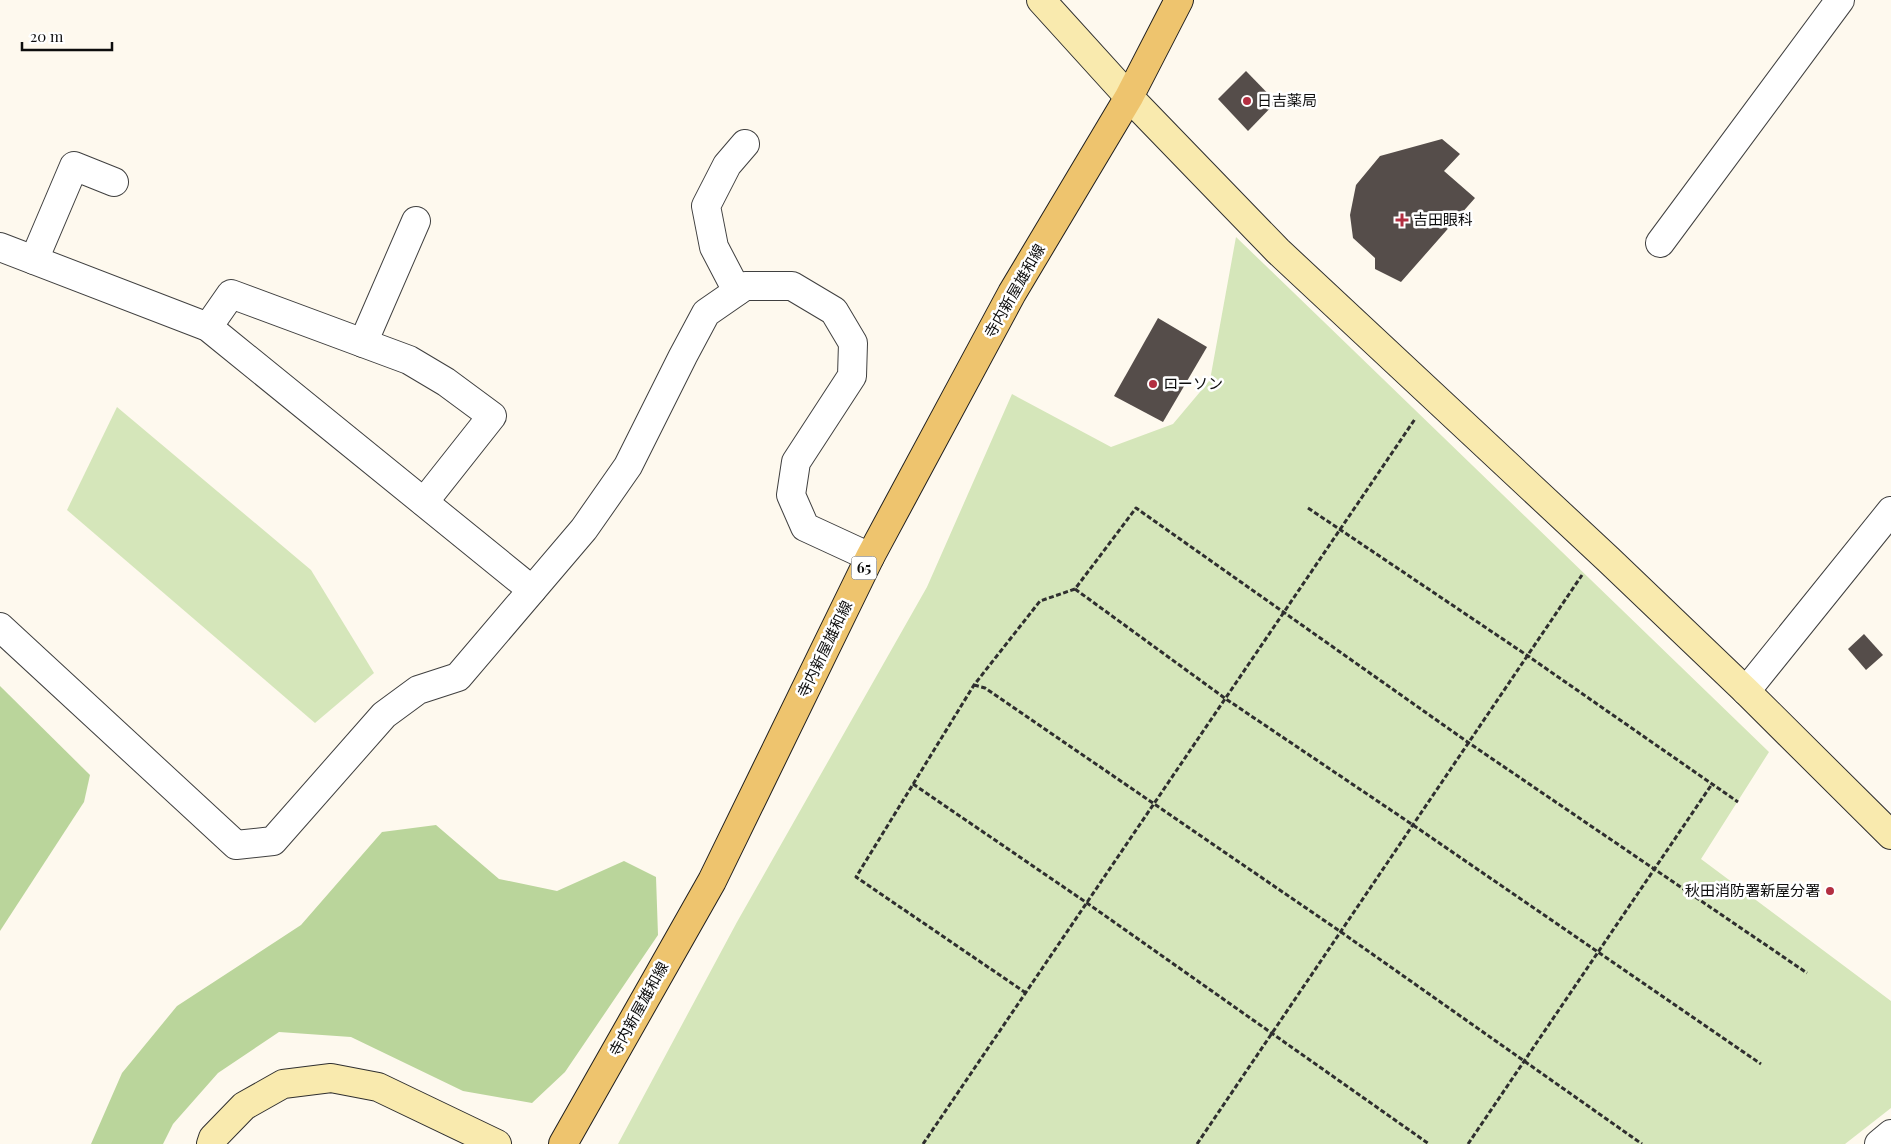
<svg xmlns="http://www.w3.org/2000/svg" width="1891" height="1144" font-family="'Playfair Display','Noto Sans JP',serif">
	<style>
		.green { fill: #d5e6ba }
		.forest { fill: #bad59b }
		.building { fill: #554d4a }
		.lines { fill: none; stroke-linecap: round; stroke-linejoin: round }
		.street-casing { stroke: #404040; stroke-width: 30 }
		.secondary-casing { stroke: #2f2f2f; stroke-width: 30 }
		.primary-casing { stroke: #1e1e1e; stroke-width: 30 }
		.path { stroke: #2f2f2f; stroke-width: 3; stroke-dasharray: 5 2.5; stroke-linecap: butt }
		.street { stroke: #fff; stroke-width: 28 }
		.secondary { stroke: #f9eaae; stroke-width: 28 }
		.primary { stroke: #eec46e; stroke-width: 28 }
		.poi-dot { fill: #b32f41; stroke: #fff; stroke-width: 2 }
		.labels { text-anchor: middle; stroke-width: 5; stroke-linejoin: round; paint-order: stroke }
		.shield { fill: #fff; stroke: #565656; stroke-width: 1 }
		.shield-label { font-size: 14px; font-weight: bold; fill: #0d0d0d }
		.poi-label { font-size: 15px; fill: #0d0d0d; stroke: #fff; text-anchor: start }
		.street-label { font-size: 15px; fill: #0d0d0d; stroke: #fff }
	</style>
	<rect width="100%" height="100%" fill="#fef9ee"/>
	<!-- green -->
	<g class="green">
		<path d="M1236,237L1769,752L1701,859L1891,1001V1108L1845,1144H618L737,922L927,587L1012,394L1111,447L1173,424L1210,380Z"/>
		<path d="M117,407L311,570L374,673L315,723L67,510Z"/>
	</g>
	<!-- forest -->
	<g class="forest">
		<path d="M0,686L90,775L84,802L0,931Z"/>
		<path d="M436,825L499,879L557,891L624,861L656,877L658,935L565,1072L532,1103L463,1091L351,1037L279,1032L218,1073L173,1124L163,1144H91L122,1073L177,1006L301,925L382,832Z"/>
	</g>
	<!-- building -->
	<g class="building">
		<path d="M1246,71L1276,102L1248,131L1218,99Z"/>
		<path d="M1442,139L1460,154L1444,171L1475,198L1401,282L1375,269V258L1353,238L1350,215L1356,185L1380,156Z"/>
		<path d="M1158,318L1207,347L1163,422L1114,396Z"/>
		<path d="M1864,634L1883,655L1866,670L1848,649Z"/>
	</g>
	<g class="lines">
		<defs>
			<g id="street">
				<path d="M1660,243L1840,0"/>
				<path d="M0,247L208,327L532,590"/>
				<path d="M34,260L74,166L114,182"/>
				<path d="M737,291L714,247L706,206L727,165L745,144"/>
				<path d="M208,327L231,294L409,360L446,382L492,416L424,502"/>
				<path d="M363,343L416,221"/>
				<path d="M0,627L236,845L273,841L384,715L418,690L458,677L584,529L628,466L683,356L706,313L745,286H792L834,311L853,343L852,376L796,462L791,495L805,527L870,557"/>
				<path d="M1746,691L1891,511"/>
				<path d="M1879,1144L1891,1134"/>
			</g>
			<g id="secondary">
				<path d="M1041,0L1129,97L1278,251L1609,560L1746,691L1891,835"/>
				<path d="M211,1144L213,1138L244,1106L283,1084L331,1078L378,1087L497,1144"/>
			</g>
			<path id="primary" d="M563,1144L712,881L870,557L1012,293L1129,97L1179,0"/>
		</defs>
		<!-- street casing -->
		<use href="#street" class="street-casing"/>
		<!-- secondary casing -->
		<use href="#secondary" class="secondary-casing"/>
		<!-- primary casing -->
		<use href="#primary" class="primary-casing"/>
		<!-- path -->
		<g class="path">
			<path d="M1308,508L1528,656L1738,802"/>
			<path d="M1075,589L1226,699L1413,825L1761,1064"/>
			<path d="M974,685L985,688L1341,932L1642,1144"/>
			<path d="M913,784L1087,903L1429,1144"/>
			<path d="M1026,993L856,877L974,685L1040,601L1075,589L1136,508L1469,743L1807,973"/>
			<path d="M923,1144L1415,419"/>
			<path d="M1197,1144L1582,575"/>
			<path d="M1468,1144L1712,784"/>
		</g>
		<!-- street -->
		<use href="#street" class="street"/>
		<!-- secondary -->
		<use href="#secondary" class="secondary"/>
		<!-- primary -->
		<use href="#primary" class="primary"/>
	</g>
	<!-- markers -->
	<g class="poi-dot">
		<circle cx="1247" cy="101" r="5"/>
		<path d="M1399.5 212.5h5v5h5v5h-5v5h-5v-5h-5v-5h5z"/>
		<circle cx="1153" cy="384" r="5"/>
		<circle cx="1830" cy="891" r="5"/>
	</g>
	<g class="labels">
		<!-- shield labels -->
		<rect class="shield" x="851.5" y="556.5" width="25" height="23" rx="4"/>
		<g class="shield-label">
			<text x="864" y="573">65</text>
		</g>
		<!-- poi labels -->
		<g class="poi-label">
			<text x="1257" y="106">日吉薬局</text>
			<text x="1413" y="225">吉田眼科</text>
			<text x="1163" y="389">ローソン</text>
			<text x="1820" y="896" text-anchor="end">秋田消防署新屋分署</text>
		</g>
		<!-- street labels -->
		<g class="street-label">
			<text transform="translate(1015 291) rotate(-60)" y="5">寺内新屋雄和線</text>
			<text transform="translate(825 649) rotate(-64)" y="5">寺内新屋雄和線</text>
			<text transform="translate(639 1009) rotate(-61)" y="5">寺内新屋雄和線</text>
		</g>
	</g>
	<!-- scale -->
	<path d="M22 42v8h90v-8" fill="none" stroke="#0d0d0d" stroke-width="2.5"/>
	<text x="30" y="42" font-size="15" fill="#0d0d0d" stroke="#ffffff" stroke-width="4" paint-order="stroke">20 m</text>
</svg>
